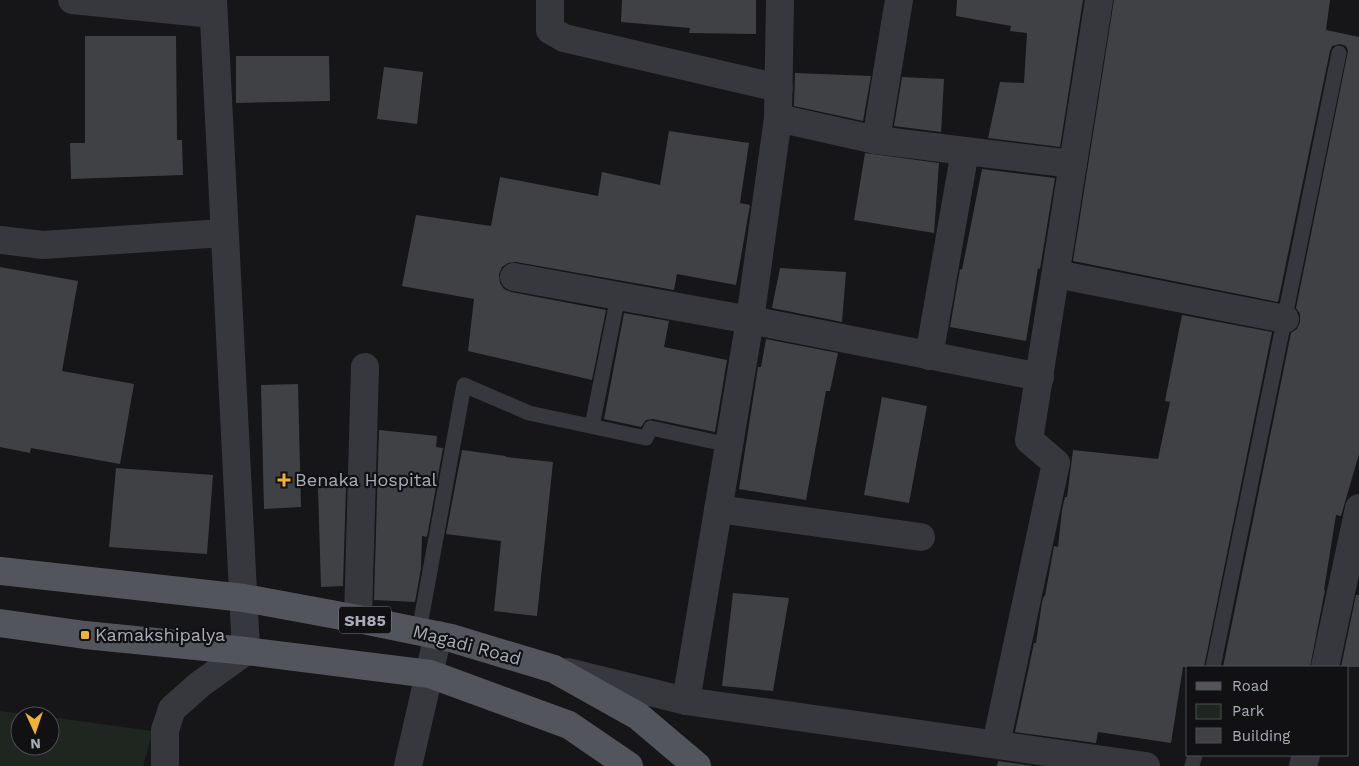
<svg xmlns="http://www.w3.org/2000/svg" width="1359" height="766" font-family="'Work Sans',sans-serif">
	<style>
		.green { fill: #1e261f }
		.building { fill: #404145 }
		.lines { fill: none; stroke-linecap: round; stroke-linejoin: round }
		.service { stroke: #37383d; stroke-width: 15 }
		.minor { stroke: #37383d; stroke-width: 28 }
		.tertiary { stroke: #37383d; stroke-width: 28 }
		.primary { stroke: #53555c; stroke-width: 28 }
		.poi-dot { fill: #f2b134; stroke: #111113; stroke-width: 2 }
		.labels { text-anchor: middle; stroke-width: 4.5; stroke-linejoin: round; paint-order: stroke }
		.shield { fill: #111113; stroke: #7b7e86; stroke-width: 1 }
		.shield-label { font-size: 16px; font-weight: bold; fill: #a8adb8 }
		.poi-label { font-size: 18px; fill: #a8adb8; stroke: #111113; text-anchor: start }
		.street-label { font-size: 18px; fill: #a8adb8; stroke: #111113 }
	</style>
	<rect width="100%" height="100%" fill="#161618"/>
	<!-- green -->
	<path class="green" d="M0,711L39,716H20V746H50V717L153,731L143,766H0Z"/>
	<!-- building -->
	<g class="building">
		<path d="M622,0H756V34L689,33L690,28L621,22Z"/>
		<path d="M957,0H1083L1060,147L988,138L1000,82L1024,83L1027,33L1010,31L1011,26L956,16Z"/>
		<path d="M1114,0H1330L1326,30L1359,37V454L1341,516L1336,515L1324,590H1325L1310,667H1223L1291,333L1297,329L1300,322V314L1296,308L1348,51L1346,46L1340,44L1332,46L1330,51L1278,302L1073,261Z"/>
		<path d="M85,36H176L177,140H182L183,175L71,179L70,143H85Z"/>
		<path d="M236,56H329L330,101L236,103Z"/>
		<path d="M384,67L423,72L417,124L377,119Z"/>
		<path d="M795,73L871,76L863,121L794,106Z"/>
		<path d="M902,77L944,79L941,132L894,126Z"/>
		<path d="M669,131L749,143L740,203L750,205L736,285L677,274L674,290L516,262L508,263L502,267L499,274L500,283L504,289L511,292L606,310L592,380L468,351L474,299L402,286L416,215L491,226L500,177L598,196L602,172L660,185Z"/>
		<path d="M865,153L939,163L934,233L854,220Z"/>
		<path d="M982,169L1055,178L1040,269L1038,268L1026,341L950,327L960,269L962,270Z"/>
		<path d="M0,267L78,281L62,371L134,384L120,464L31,448L30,453L0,447Z"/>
		<path d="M780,268L846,272L842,322L772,308Z"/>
		<path d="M624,313L669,321L664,347L727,360L715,432L653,419L646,420L641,427L604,419Z"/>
		<path d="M1182,315L1272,332L1204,667H1183L1171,743L1098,732L1096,743L1015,732L1034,643H1036L1042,602L1044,596H1045L1054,546L1058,547L1062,510L1065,497H1067L1073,450L1158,459L1170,402L1165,401Z"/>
		<path d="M766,339L838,353L830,391H826L806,500L739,489L758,367H761Z"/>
		<path d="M298,384L301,507L264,509L261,385Z"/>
		<path d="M882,397L927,406L909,503L864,495Z"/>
		<path d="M379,430L437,436L436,447L443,448L427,537L422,536L421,568L415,602L374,600Z"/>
		<path d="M462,450L506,456V457L553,462L537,616L494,611L501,541L446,534Z"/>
		<path d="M116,468L213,475L207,554L109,547Z"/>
		<path d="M346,487L343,586L321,587L318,488Z"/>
		<path d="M733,593L789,598L773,691L722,686Z"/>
		<path d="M1356,595H1359V667H1341Z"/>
		<path d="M998,761L1034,766H997Z"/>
	</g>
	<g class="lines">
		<!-- service -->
		<g class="service">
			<path d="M592,426L618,296"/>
			<path d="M419,631L464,385L529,413L646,438L651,428L729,445"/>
			<path d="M1213,667L1339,53"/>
			<path d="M1192,766L1195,755"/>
		</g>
		<!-- minor -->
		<g class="minor">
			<path d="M72,0L213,14"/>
			<path d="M550,0V30L564,38L779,88"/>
			<path d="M778,118L876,140L1073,164"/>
			<path d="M876,140L899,0"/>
			<path d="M0,240L43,245L224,233"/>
			<path d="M1056,274L1285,319"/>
			<path d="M514,277L750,320L1040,377"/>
			<path d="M929,356L965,151"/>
			<path d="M718,509L921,537"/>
			<path d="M358,619L365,367"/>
			<path d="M1325,667L1359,508"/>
			<path d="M568,672L686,701L1146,766"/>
			<path d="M686,701L750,320L778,118L780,0"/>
			<path d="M996,744L1056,463L1029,440L1099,0"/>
			<path d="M165,766V730L172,709L199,685L246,651L213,0"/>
			<path d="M1303,766L1306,755"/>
		</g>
		<!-- tertiary -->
		<path class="tertiary" d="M408,766L438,635"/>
		<!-- primary -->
		<g class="primary">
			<path d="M0,571L244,598L358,619L451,638L554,669L638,716L697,766"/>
			<path d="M0,623L85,635L246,651L430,674L569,725L629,766"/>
		</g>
	</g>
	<!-- markers -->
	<g class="poi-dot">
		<path d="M281.5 472.5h5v5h5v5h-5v5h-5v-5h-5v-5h5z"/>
		<rect x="80" y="630" width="10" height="10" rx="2.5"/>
	</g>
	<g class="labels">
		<!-- shield labels -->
		<rect class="shield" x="339" y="606.5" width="52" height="27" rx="4"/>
		<g class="shield-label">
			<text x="365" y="626">SH85</text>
		</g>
		<!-- poi labels -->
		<g class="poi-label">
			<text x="295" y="486">Benaka Hospital</text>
			<text x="95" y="641">Kamakshipalya</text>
		</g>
		<!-- street labels -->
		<g class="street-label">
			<text transform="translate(467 645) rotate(15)" y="6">Magadi Road</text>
		</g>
	</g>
	<!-- legend -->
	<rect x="1186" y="666" width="162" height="90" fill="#111113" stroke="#4d4f55"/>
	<rect x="1196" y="682" width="25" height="8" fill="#53555c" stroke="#4d4f55"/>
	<text x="1232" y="691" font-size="15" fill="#a8adb8">Road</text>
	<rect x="1196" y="704" width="25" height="15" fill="#1e261f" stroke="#4d4f55"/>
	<text x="1232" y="716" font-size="15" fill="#a8adb8">Park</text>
	<rect x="1196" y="728" width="25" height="15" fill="#404145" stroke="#4d4f55"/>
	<text x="1232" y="741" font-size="15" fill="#a8adb8">Building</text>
	<!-- north arrow -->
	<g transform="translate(35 731) rotate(177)"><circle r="24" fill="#111113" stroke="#4d4f55"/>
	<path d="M0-4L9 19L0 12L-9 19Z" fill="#f2b134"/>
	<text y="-8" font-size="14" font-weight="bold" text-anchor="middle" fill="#a8adb8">N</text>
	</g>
</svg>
